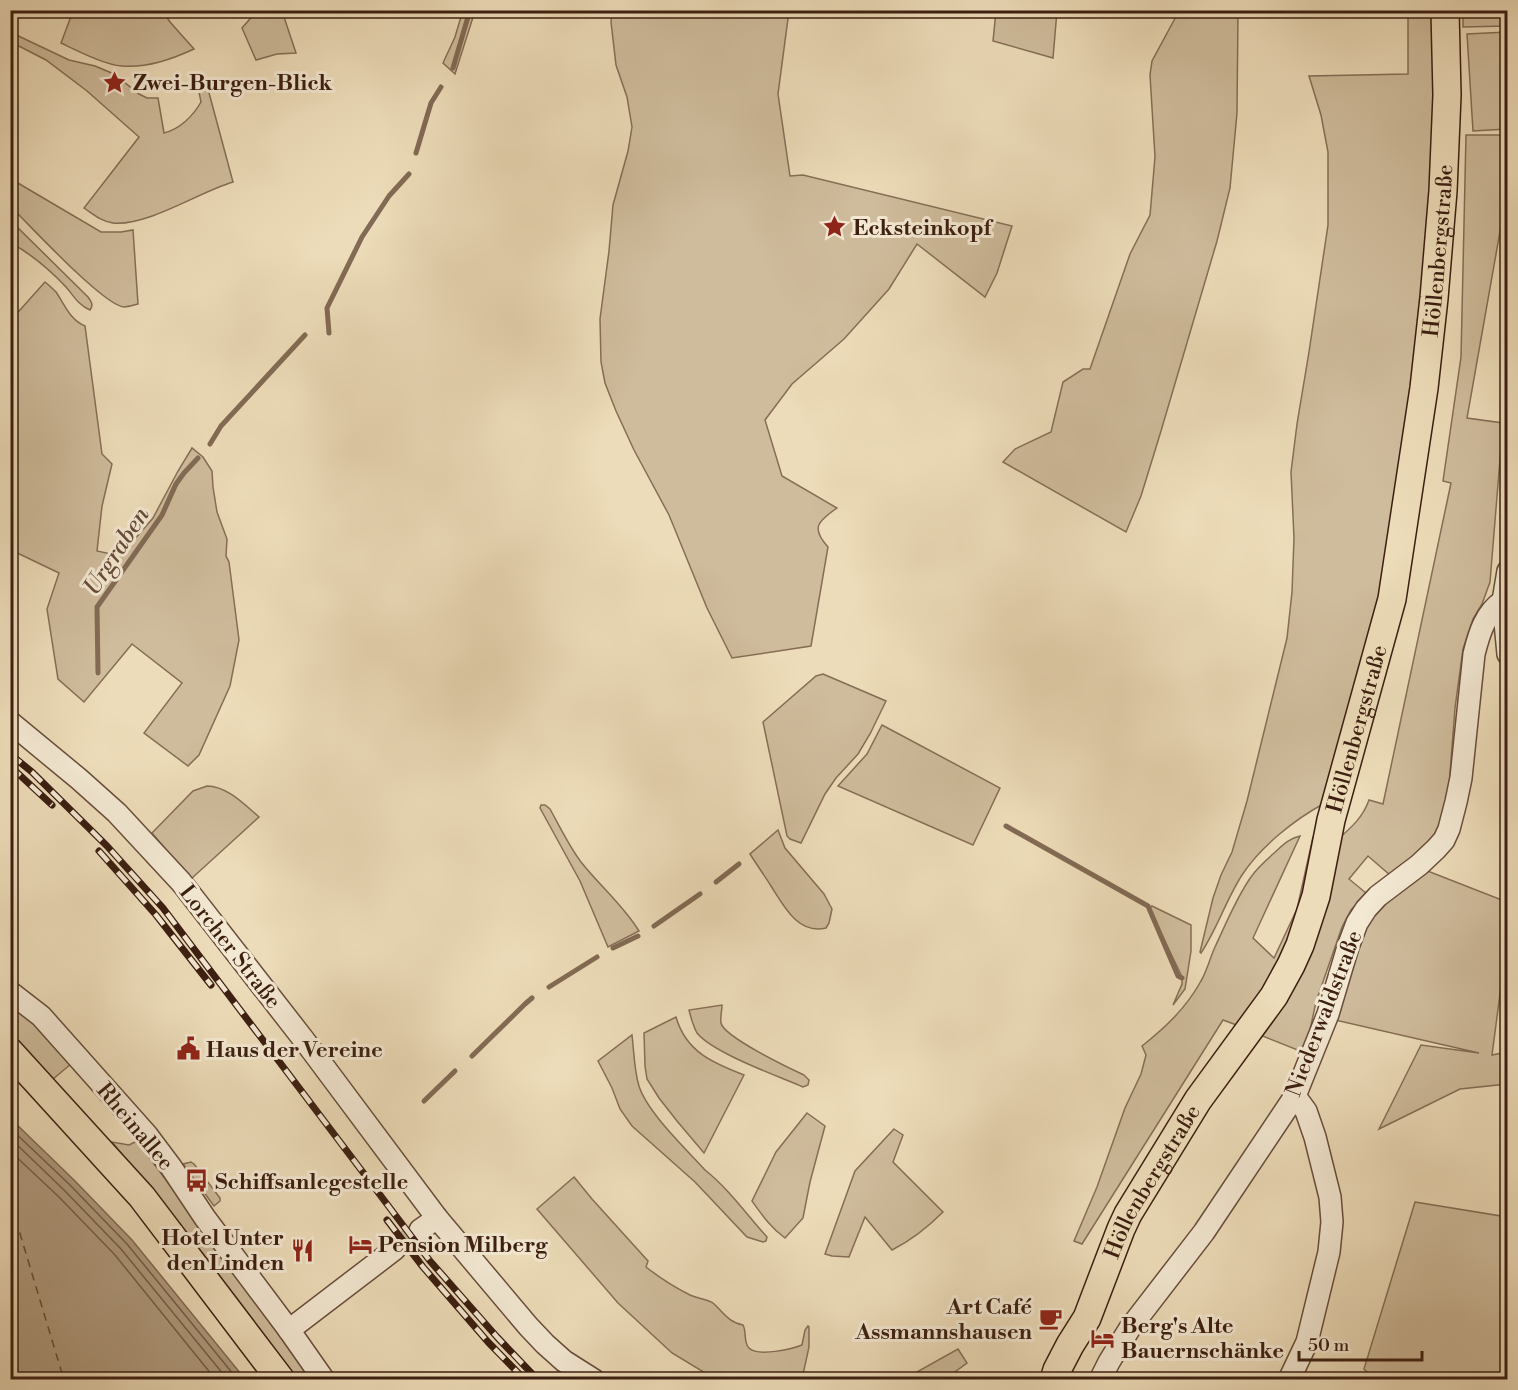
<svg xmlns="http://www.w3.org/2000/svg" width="1518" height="1390" font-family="'Libre Bodoni',serif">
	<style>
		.green { fill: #cfbc9c; stroke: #866e56; stroke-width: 1.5 }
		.water { fill: #b19c80; stroke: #826a54; stroke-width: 1.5 }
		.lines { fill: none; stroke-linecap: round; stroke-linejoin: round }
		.shore { stroke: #765e48; stroke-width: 1.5 }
		.stream { stroke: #826a54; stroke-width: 5 }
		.ferry { stroke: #654b38; stroke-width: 1.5; stroke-dasharray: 8 6; stroke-linecap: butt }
		.minor-tunnel { stroke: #cab697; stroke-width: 21; stroke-dasharray: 21 10; stroke-linecap: butt }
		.minor-casing { stroke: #684e3b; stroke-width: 24 }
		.major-casing { stroke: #3c1f11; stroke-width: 30 }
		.minor { stroke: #f3e8d2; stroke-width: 21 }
		.major { stroke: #eddcb9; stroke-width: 27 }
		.rail-casing { stroke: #3c1f11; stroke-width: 7 }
		.rail { stroke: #f3e8d2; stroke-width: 4.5; stroke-dasharray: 14; stroke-linecap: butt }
		.labels { text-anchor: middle; stroke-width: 6; stroke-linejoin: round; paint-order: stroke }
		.poi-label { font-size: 22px; font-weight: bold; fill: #3c1f11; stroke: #f3e8d2; text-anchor: start }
		.street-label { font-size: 22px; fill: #3c1f11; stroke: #f3e8d2 }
		.water-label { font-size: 24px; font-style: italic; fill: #654b38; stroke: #f3e8d2 }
	</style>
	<rect width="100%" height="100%" fill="#eddcb9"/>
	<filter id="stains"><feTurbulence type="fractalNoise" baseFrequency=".00333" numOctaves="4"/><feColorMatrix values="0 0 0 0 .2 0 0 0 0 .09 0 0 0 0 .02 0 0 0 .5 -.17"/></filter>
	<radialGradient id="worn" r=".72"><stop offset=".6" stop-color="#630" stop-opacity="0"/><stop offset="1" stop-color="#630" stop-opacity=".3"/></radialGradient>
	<!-- green -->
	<g class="green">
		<path d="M162,10L170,22L194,49C172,59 148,68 122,66C105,65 78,51 61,43L73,11Z"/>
		<path d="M463,10L475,11L455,74L443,63L455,37Z"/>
		<path d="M612,10L789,11L778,94L790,176L803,175L1012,226L997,273L985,297L917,244L889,289L844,339L792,384L765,420L782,476L837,508C817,522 811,528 828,547L811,646L732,658L707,608L669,515L634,450L616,411L605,383L601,362L600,319L609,251L613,205L628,151L632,127L627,97L616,65L611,22Z"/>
		<path d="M257,11H282L296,53L277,54L256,60L242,28Z"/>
		<path d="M996,11H1057L1053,58L993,41Z"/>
		<path d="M1179,11H1238L1237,113L1230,188L1217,241L1161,431L1141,496L1126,532L1003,462L1015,449L1051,432L1063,382L1083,369H1090L1130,254L1150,215L1155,157L1150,75L1152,61Z"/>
		<path d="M1408,11H1438L1431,236L1392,539L1368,647L1325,803C1295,819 1260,847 1242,875C1226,900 1217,929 1201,953L1200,952L1213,898L1221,875L1232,852L1247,801L1287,638L1292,592L1294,538L1291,472L1297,424L1309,352L1328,225V152L1321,115L1309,76L1408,74Z"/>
		<path d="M1463,11H1507V26L1463,27Z"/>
		<path d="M10,32L69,60L95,66L114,74L139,94L147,98H158L164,133C180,129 193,116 201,102L199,92L208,89L233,182C199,192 146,227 113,223C102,222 93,214 84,208L139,137L87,91L46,60L11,42Z"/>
		<path d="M1507,32V129L1473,131L1467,34Z"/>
		<path d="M1466,135H1507V192L1467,418L1503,423L1490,582L1482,604L1473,619L1463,649L1455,708L1449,787L1441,828L1431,844L1390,875L1368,856L1349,879L1366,893L1351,910L1342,927L1316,1002L1305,1053L1255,1033L1338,839C1352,827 1363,817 1369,800L1383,804L1451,483L1443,481L1461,357Z"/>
		<path d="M11,179L101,232H121L133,230L138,304C134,305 128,307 124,307C105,306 36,232 19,215L11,207Z"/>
		<path d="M10,220L88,297C91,301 94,305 90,310C78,305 74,296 66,287C50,270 31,254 11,243Z"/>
		<path d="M45,282C49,285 53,289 56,292C65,305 70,320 85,326L102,454L112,464L102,506L97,551L120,556L153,518L178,471L192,448L203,457L212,471L213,487L217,512L227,539L226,556L229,562L239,640L230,686L199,755L188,766L144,733L182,683L132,644L84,702L58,679L47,609L59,573L11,550V528L14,518L10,516L11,320Z"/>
		<path d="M823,674L886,701L870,734L858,754L836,778L825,794L801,843L790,839L787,836L763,722L816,676Z"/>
		<path d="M882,725L1000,788L973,845L838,786L867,754Z"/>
		<path d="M207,786C227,786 245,805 259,817L191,879L152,833L193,791Z"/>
		<path d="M541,805H545L550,809C560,827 569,846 581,862C600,886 623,905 639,931L608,947L580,881L540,808Z"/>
		<path d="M778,830L785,848L824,894L832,909L829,923L826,928C798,935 783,905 771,886C764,875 757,865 750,854Z"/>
		<path d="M1318,835L1304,913L1270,984L1242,1027L1223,1020L1082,1244L1074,1241L1097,1187L1125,1108L1141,1074L1146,1055L1142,1046C1166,1027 1186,1008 1201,981C1207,971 1210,958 1215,947C1226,924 1236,898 1251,877C1257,868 1265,861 1273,854C1281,847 1289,838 1300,836L1253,938L1274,958L1297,909L1313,837Z"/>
		<path d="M1425,870L1507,902V968L1502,979L1492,1055L1507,1052V1084L1460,1089L1379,1129L1421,1045L1479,1053L1335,1020L1363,934L1376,912Z"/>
		<path d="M1152,906L1191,925V951L1185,989L1173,1005L1182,984V977L1152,914L1150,908Z"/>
		<path d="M11,1004L33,1020L71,1064L53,1079L11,1033Z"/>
		<path d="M722,1005C722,1010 720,1018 721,1023C724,1037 789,1068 804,1075L809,1080L808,1085L803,1087C778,1076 713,1053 697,1033C693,1026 691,1018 689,1010Z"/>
		<path d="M676,1017C686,1052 713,1063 744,1075L704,1153L677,1121L659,1098L647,1079L645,1066L644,1033Z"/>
		<path d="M632,1035C634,1051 634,1070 639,1086C647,1112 686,1149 705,1170C729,1189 747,1215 767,1237L766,1241L763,1242L747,1237L695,1182L632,1126L620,1109L612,1088L598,1061Z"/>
		<path d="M807,1113L825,1126L810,1182L803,1218L785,1238C771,1228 762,1215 752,1201L776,1152Z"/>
		<path d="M894,1129L903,1135L893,1162L943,1212C927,1228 912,1240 892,1250L865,1217L849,1257L832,1256L825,1254L855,1171Z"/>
		<path d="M137,1141L303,1364L314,1379H295L277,1357L206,1258L112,1142L129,1145Z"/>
		<path d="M191,1162L194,1164L220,1198V1201L214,1206L183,1164Z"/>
		<path d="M574,1177L592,1199L648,1261L646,1267C660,1278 674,1287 690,1295C697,1298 709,1300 713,1303C723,1312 729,1323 743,1325C747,1332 743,1342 749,1348C758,1357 792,1349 802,1345L805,1330L808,1326L809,1327V1347L802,1379H715L672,1353L618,1303L537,1209Z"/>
		<path d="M1415,1202L1507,1217V1379H1374L1364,1369Z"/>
		<path d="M958,1349L967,1363L945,1379H918L915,1373Z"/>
	</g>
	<!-- water -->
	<path class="water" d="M11,1119L75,1181L132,1240L245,1379H11Z"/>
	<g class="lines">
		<!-- shore -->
		<g class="shore">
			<path d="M10,1128L70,1185L127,1244L238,1380"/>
			<path d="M10,1138L65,1191L121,1249L228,1380"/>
			<path d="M10,1151L59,1197L115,1255L216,1380"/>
		</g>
		<!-- stream -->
		<g class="stream">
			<path d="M453,68L470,10"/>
			<path d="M416,153L431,103L441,87"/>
			<path d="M329,333L327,308L362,237L389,196L409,174"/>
			<path d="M210,444L221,426L305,335"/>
			<path d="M98,673L97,607L162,515L176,484L184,473L198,458"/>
			<path d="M1006,826L1148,906L1178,976L1182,978"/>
			<path d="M716,882L739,864"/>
			<path d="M654,926L700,894"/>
			<path d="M613,948L638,936"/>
			<path d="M549,987L597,957"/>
			<path d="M472,1056L525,1004L532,998"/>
			<path d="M424,1101L455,1071"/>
		</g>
		<!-- ferry -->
		<path class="ferry" d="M10,1225L18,1227L64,1380"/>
		<!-- minor-tunnel -->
		<path class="minor-tunnel" d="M395,1249L420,1230"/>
		<defs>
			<g id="minor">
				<path d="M1508,571L1503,601L1508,654"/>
				<path d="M10,722L79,779L117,813L181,882L304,1040L437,1218L528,1326L545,1344L564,1361L594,1380"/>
				<path d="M10,992L41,1016L147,1135L171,1167L205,1218L289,1330L324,1380"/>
				<path d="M420,1230L437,1218"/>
				<path d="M289,1330L395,1249"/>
				<path d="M1100,1380L1109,1362L1130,1328L1204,1232L1295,1096L1328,1014L1348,947L1357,923L1366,909L1378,896L1419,865L1436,849L1444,840L1449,829L1456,802L1461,778L1474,654C1479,634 1485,613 1503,601"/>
				<path d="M1289,1380L1307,1342L1329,1252L1332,1222L1330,1197L1315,1137L1306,1111L1295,1096"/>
			</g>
			<g id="major">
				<path d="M10,1052L142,1197L281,1380"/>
				<path id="s1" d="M1054,1380L1057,1370L1070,1345L1087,1318L1121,1229L1128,1214L1198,1100L1274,996L1291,965L1300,945L1316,896L1331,820L1392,599L1424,388L1434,298L1443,191L1447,95L1445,10"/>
			</g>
		</defs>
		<!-- minor casing -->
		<use href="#minor" class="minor-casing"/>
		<!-- major casing -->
		<use href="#major" class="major-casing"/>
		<!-- minor -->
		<use href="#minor" class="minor"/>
		<!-- major -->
		<use href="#major" class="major"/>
		<defs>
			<g id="rail">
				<path d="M10,754L32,772L107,846L163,908L430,1261L497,1337L538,1380"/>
				<path d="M10,766L52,805"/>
				<path d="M99,851L156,915L211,985"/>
				<path d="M387,1220L423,1267L488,1342L525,1380"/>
			</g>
		</defs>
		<!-- rail casing -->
		<use href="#rail" class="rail-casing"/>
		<!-- rail -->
		<use href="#rail" class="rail"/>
	</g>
	<!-- icons -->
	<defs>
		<symbol id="sight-bare" viewBox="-9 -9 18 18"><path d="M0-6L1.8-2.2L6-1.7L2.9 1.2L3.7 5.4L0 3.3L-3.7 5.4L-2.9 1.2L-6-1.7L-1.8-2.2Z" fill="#8f2418" stroke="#f3e8d2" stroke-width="2.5" paint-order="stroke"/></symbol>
		<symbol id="civic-bare" viewBox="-9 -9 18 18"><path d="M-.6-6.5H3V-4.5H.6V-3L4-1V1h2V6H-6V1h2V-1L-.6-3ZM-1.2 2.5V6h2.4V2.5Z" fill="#8f2418" stroke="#f3e8d2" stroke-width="2.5" paint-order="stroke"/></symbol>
		<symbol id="bus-bare" viewBox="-9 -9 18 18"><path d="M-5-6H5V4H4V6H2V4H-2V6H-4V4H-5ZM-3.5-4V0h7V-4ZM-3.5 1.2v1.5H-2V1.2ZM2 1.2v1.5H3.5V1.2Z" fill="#8f2418" stroke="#f3e8d2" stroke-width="2.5" paint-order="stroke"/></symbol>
		<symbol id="hotel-bare" viewBox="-9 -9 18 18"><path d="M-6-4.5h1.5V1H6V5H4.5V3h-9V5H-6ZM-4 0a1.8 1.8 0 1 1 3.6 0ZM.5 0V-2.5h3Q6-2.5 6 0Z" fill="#8f2418" stroke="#f3e8d2" stroke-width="2.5" paint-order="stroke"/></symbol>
		<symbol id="restaurant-bare" viewBox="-9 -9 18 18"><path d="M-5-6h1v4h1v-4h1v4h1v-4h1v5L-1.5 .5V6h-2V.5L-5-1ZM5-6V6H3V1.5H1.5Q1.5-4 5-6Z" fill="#8f2418" stroke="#f3e8d2" stroke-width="2.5" paint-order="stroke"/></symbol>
		<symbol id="cafe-bare" viewBox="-9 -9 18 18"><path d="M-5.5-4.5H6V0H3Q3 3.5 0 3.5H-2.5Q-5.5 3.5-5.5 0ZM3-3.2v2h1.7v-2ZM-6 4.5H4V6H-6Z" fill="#8f2418" stroke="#f3e8d2" stroke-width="2.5" paint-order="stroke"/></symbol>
	</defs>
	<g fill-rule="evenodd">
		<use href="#sight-bare" x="98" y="66" width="33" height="33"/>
		<use href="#sight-bare" x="818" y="210" width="33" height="33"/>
		<use href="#civic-bare" x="172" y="1032" width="33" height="33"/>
		<use href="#bus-bare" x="180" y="1164" width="33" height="33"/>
		<use href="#hotel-bare" x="344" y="1228" width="33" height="33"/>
		<use href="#restaurant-bare" x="286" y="1234" width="33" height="33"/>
		<use href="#cafe-bare" x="1034" y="1302" width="33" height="33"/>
		<use href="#hotel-bare" x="1086" y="1322" width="33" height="33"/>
	</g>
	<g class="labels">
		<!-- poi labels -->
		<g class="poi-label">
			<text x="133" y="90">Zwei-Burgen-Blick</text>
			<text x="853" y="235">Ecksteinkopf</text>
			<text x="206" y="1057">Haus der Vereine</text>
			<text x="215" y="1189">Schiffsanlegestelle</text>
			<text x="284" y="1245" text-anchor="end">Hotel Unter<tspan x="284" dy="25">den Linden</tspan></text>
			<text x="378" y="1252">Pension Milberg</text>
			<text x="1032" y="1314" text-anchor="end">Art Café<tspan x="1032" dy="25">Assmannshausen</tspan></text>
			<text x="1121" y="1333">Berg's Alte<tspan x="1121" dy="25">Bauernschänke</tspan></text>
		</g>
		<!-- street labels -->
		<g class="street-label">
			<text dy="8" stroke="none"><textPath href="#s1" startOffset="1212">Höllenbergstraße</textPath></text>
			<text dy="8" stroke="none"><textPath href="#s1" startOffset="726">Höllenbergstraße</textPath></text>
			<text transform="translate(231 946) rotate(52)" y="8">Lorcher Straße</text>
			<text transform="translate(1323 1013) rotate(-69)" y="8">Niederwaldstraße</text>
			<text transform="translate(136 1126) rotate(50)" y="8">Rheinallee</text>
			<text dy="8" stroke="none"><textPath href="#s1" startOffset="222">Höllenbergstraße</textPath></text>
		</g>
		<!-- water labels -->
		<g class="water-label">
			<text transform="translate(116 551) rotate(-57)" y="8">Urgraben</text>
		</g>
	</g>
	<!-- margin -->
	<rect width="1518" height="1390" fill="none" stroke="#eddcb9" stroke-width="36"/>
	<rect x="12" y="12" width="1494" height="1366" fill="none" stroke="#3c1f11" stroke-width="3"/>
	<rect x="18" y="18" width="1482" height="1354" fill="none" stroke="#3c1f11" stroke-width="1.5"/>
	<!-- scale -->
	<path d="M1299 1351v9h123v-9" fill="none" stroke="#3c1f11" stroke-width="3"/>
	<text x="1308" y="1351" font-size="18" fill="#3c1f11" stroke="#f3e8d2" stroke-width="4.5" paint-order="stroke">50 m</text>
	<rect width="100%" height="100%" filter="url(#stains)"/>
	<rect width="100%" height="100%" fill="url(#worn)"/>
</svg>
